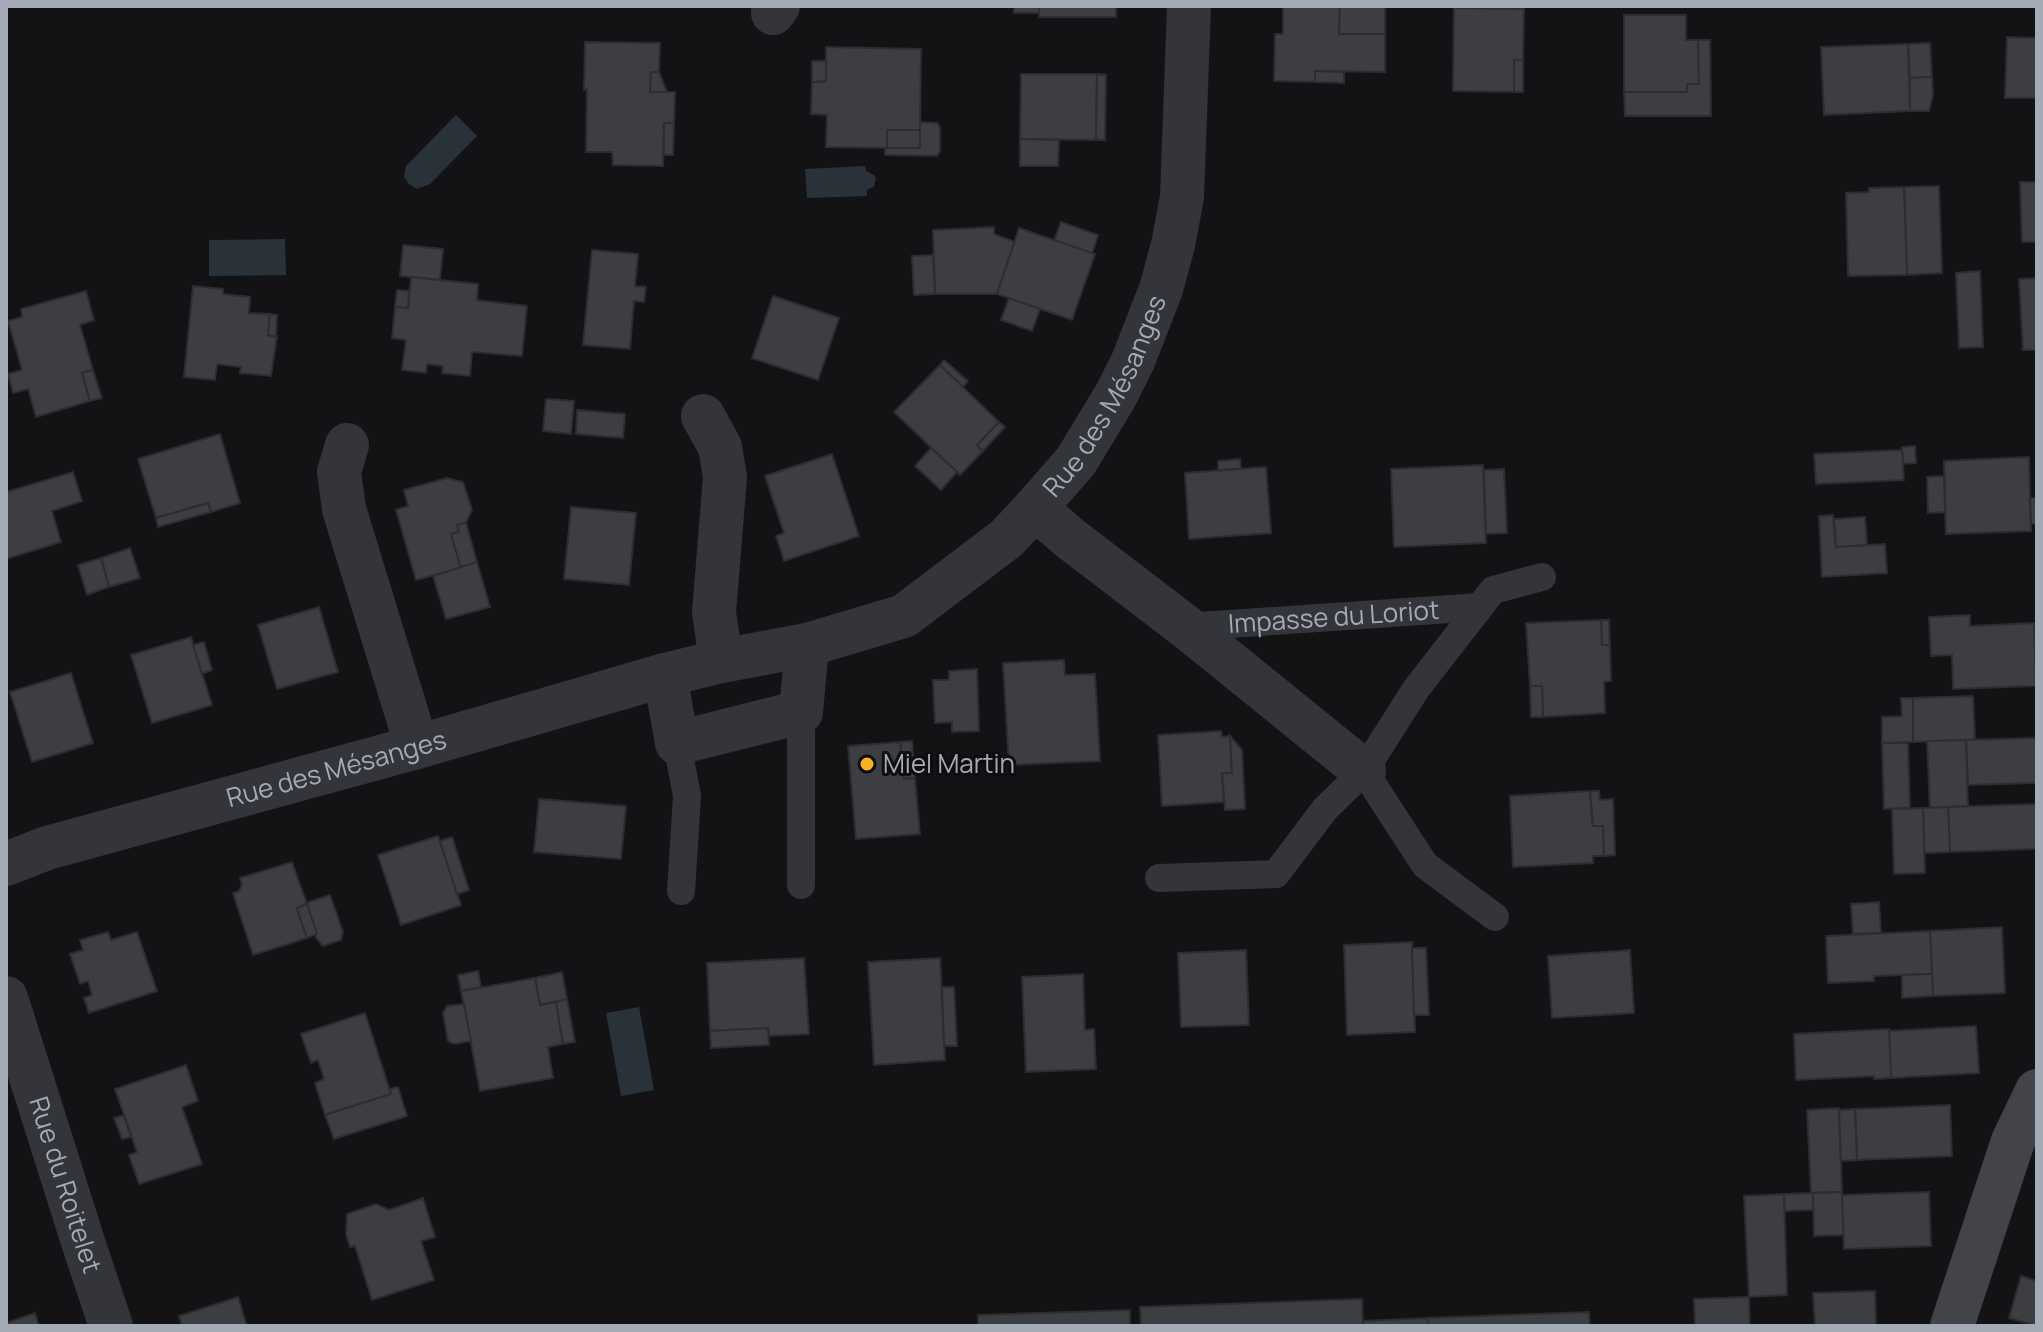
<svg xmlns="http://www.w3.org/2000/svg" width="2043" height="1332" font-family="Manrope,sans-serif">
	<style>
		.water { fill: #293239 }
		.building { fill: #3d3e42; stroke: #2d2d31; stroke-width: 2 }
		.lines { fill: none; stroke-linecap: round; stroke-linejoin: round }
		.lane { stroke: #34353a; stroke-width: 28 }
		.street { stroke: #34353a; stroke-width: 44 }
		.secondary { stroke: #42444a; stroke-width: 44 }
		.poi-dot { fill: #fab126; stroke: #0e0e10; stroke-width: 3 }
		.labels { text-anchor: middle; stroke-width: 6; stroke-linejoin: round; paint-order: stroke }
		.street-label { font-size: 26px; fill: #a4aab6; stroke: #0e0e10 }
		.poi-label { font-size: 26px; fill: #a4aab6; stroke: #0e0e10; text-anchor: start }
	</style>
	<rect width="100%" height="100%" fill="#131315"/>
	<!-- water -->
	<g class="water">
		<path d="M456,115L477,136L430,184L417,189L409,184L404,177L406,166Z"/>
		<path d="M865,166L866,171L874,175L876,178L874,187L867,190V196L807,198L805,169Z"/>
		<path d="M285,239L286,275L209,276V240Z"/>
		<path d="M639,1007L654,1090L621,1096L606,1013Z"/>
	</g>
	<!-- building -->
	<g class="building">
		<rect x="1014" y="6" width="25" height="7"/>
		<rect x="1039" y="6" width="77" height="11"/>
		<path d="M1283,6H1340L1339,34H1385V72L1315,71V82L1274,81L1275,34H1283Z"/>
		<path d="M1340,6H1385V34H1339Z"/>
		<path d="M1454,8L1524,9L1523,60H1514V92L1453,91Z"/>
		<path d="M1624,15H1686V40H1698L1699,84H1687V92H1624Z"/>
		<path d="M2007,37L2037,38V98H2005Z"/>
		<path d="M1698,40H1710L1711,116H1625L1624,92H1687V84H1699Z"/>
		<path d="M585,42L660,43L659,72H651L650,92H675L674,123H664L663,166L613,165L612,152H586L587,89L584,90Z"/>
		<path d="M1930,43L1932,77L1910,78L1908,44Z"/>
		<path d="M1908,44L1910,111L1824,115L1821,47Z"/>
		<path d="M826,47L921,49L920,130H887V148L826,147L827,115L811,114L812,82L826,81Z"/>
		<rect x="1514" y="60" width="9" height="32"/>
		<path d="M812,61H826V81L812,82Z"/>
		<path d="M1315,71L1344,72V83L1315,82Z"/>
		<path d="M651,72H659L667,92H650Z"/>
		<path d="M1021,74H1097L1096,140L1020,139Z"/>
		<path d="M1097,74L1106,75L1105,140H1096Z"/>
		<path d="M1932,77L1933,95L1929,111H1910V78Z"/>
		<path d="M920,122L937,123L940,127V151L937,156L885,155V148H920Z"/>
		<path d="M664,123H674L673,155H664Z"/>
		<rect x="887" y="130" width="33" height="18"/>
		<path d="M1020,139L1059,140L1058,166H1020Z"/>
		<path d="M2020,182H2037V242H2022Z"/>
		<path d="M1939,186L1942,273L1907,275L1904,187Z"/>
		<path d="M1904,187L1907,275L1848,276L1846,193L1869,192V188Z"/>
		<path d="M1061,222L1098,235L1092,254L1054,241Z"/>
		<path d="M994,227V234L1015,242L997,294H935L933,230Z"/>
		<path d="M1019,228L1095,254L1072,320L997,294Z"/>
		<path d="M403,245L443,249L440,280L400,276Z"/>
		<path d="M592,250L638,254L635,286L646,287L644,302L634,301L630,349L583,345Z"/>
		<path d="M933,255L935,294L914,295L912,256Z"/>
		<path d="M1980,271L1983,347L1959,348L1956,273Z"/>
		<path d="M411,277L478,284L477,300L527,306L522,356L472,352L470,376L442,373L443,366L427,364L426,373L402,370L406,340L392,338L395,307L408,308Z"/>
		<path d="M2037,278V350H2023L2019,279Z"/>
		<path d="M193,286L223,289V294L250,297L249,313L270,314L268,335L277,336L271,376L240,373L241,367L217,364L215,380L184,377Z"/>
		<path d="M397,290L409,291L408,308L395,307Z"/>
		<path d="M86,291L94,320L80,325L93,370L82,373L90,401L36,417L28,389L13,393L8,374L22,370L8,321L22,317L21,309Z"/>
		<path d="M773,296L839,318L818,380L752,358Z"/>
		<path d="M1009,298L1040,309L1032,331L1001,320Z"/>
		<path d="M270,314L277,315L276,337L268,335Z"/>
		<path d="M944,360L968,381L963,387L940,365Z"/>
		<path d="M940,365L999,422L977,445L983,451L960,475L894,412Z"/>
		<path d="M93,370L102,398L90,401L82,373Z"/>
		<path d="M546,399L574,401L571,434L543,431Z"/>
		<path d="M577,410L625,414L623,438L576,434Z"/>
		<path d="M999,422L1005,427L983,451L977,445Z"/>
		<path d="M220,434L240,503L211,512L208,503L156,518L138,459Z"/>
		<path d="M1915,446L1916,463L1903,464L1902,447Z"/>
		<path d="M931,448L957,472L941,490L915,466Z"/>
		<path d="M1902,450L1904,480L1816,484L1814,454Z"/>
		<path d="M832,454L859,536L784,561L776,536L784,533L765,476Z"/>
		<path d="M2029,457L2031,531L1946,534L1944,461Z"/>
		<path d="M1240,459L1241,469L1218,470V461Z"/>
		<path d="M1483,465L1486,543L1394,547L1391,469Z"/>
		<path d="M1266,467L1271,533L1189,539L1185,473Z"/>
		<path d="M1504,469L1507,533L1486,534L1484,470Z"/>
		<path d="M73,472L82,501L52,511L61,542L6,559V492Z"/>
		<path d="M1944,476L1945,512L1928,513L1927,477Z"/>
		<path d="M447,478L463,482L472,510L466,523L457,525L459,532L451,534L461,568L416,580L396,510L408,506L404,490Z"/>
		<path d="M2030,498H2037V524H2031Z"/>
		<path d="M208,503L211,512L158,527L156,518Z"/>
		<path d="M571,507L636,513L629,585L564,579Z"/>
		<path d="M1833,515L1836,547L1885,544L1887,573L1822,577L1819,516Z"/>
		<path d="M1865,517L1867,545L1836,547L1834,519Z"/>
		<path d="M466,523L477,562L461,568L451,534L459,532L457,525Z"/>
		<path d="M130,548L140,578L109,587L101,558Z"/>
		<path d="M101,558L109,587L87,595L78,565Z"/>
		<path d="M477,562L490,607L446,619L433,576Z"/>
		<path d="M319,607L338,672L277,689L258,625Z"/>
		<path d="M1970,615V626L2034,623L2036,686L1953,689L1952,655L1931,656L1929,617Z"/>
		<path d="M1601,620H1609L1610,645H1602Z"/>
		<path d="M1601,620L1602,645H1610L1611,681L1604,682L1605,713L1543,717L1542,686H1530L1526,623Z"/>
		<path d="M191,637L212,705L152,723L131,655Z"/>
		<path d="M204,642L212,670L202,674L193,645Z"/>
		<path d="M1064,660L1065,675L1095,674L1100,761L1009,765L1003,663Z"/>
		<path d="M977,669L979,731L952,732V722L935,723L933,680H949V671Z"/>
		<path d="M71,673L93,743L32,762L10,692Z"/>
		<path d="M1530,686H1542L1543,717H1531Z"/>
		<path d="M1973,696L1975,740L1913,742V698Z"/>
		<path d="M1901,698H1913V742L1882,743V717L1902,716Z"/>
		<path d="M1221,731L1222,737L1230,736L1232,773H1222L1224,802L1162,806L1158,735Z"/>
		<path d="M1230,736L1242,750L1245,809L1225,810L1222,773H1232Z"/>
		<path d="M2037,738V783L1968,785L1966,740Z"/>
		<path d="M1966,740L1968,806L1930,808L1927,741Z"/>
		<path d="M912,741L915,778L904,779L900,742Z"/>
		<path d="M900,742L904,779L915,778L920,834L856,839L848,746Z"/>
		<path d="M1882,743H1908L1910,808L1884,809Z"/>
		<path d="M1590,791L1593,826H1603L1604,856H1593V863L1513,867L1510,796Z"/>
		<path d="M1590,791H1599L1600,800L1613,799L1615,855L1604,856L1603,826H1593Z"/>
		<path d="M539,799L626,806L621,859L534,852Z"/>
		<path d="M2037,804V849L1950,852L1948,807Z"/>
		<path d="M1948,807L1950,852L1924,853L1923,808Z"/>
		<path d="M1923,808L1925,873L1894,874L1892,809Z"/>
		<path d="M438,836L461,905L401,925L378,855Z"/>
		<path d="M452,837L469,890L457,894L440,841Z"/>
		<path d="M292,862L307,904L297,908L307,938L253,955L233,893L239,891L242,885L240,878Z"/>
		<path d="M330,895L343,932L341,940L323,946L316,938L315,935L317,934L306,903Z"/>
		<path d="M1879,902L1881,933L1853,934L1851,904Z"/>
		<path d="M307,904L317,934L307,938L297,908Z"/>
		<path d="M2002,927L2005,993L1933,996L1930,931Z"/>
		<path d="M1930,931L1932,974L1874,976V981L1828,983L1826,936Z"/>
		<path d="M108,932L111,940L137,932L157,991L89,1013L84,998L92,995L88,981L80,984L70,954L83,950L80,940Z"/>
		<path d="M1412,942L1415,1032L1347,1035L1344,945Z"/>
		<path d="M1412,948H1426L1429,1015H1414Z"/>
		<path d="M1246,950L1249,1025L1181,1027L1178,953Z"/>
		<path d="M1630,950L1634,1013L1552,1018L1548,956Z"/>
		<path d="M804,958L809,1034L769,1036L768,1028L710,1031L707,963Z"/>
		<path d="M940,958L945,1060L874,1065L868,962Z"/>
		<path d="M478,971L481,987L461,991L458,975Z"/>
		<path d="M562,972L567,999L540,1005L535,978Z"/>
		<path d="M1083,974L1085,1030L1094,1029L1096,1069L1026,1072L1022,977Z"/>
		<path d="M1932,974L1933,996L1902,998V975Z"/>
		<path d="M535,978L540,1005L556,1002L563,1044L548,1047L553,1078L480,1091L461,991Z"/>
		<path d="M942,987H954L957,1046H944Z"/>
		<path d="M567,999L575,1042L563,1044L556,1002Z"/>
		<path d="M464,1004L471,1041L454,1044L448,1041L443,1013L447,1006Z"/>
		<path d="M365,1013L391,1094L325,1115L315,1083L324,1079L318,1060L311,1063L301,1034Z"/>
		<path d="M1976,1026L1979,1073L1891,1078L1889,1031Z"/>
		<path d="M768,1028L769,1045L711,1048L710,1031Z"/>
		<path d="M1889,1029L1891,1078L1874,1079V1076L1796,1080L1794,1034Z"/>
		<path d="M186,1065L198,1101L182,1107L202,1164L139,1184L129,1155L137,1152L115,1089Z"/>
		<path d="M398,1087L407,1116L334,1139L325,1115L391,1094L390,1089Z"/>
		<path d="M1950,1105L1952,1156L1857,1160L1855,1109Z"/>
		<path d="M1839,1108L1842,1192L1811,1193L1807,1110Z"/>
		<path d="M1855,1109L1857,1160L1841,1161L1839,1110Z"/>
		<path d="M124,1115L131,1137L122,1139L114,1118Z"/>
		<path d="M1842,1192L1844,1235L1814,1236L1813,1193Z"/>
		<path d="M1929,1192L1931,1246L1844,1249L1842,1195Z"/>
		<path d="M1813,1193V1210L1784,1211V1194Z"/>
		<path d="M1784,1194L1787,1295L1749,1297L1744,1196Z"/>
		<path d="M423,1198L435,1237L421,1241L434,1280L372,1300L355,1246L350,1247L346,1234L347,1214L376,1204L389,1210Z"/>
		<path d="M2021,1276L2037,1281V1326L2009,1318Z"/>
		<path d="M1875,1291L1876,1326H1815L1813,1293Z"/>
		<path d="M238,1297L247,1326H182L179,1316Z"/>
		<path d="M1749,1297L1750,1326H1695L1694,1299Z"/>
		<path d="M1362,1299L1363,1326H1141L1140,1307Z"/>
		<path d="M1130,1310V1326H978V1315Z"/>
		<path d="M1589,1312L1590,1326H1428L1427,1318Z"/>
		<path d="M35,1313L39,1326H6V1323Z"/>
		<path d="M1427,1318L1428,1326H1363V1321Z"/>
	</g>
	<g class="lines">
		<!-- lane -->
		<g class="lane">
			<path id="s1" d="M1186,627L1480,607"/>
			<path d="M801,712V885"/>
			<path d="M677,743L687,796L681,891"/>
			<path d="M1364,771L1425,865L1495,917"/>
			<path d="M1159,878L1276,874L1325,809L1364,771L1416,689L1493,590L1542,577"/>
		</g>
		<!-- street -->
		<g class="street">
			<path d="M773,13L778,6"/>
			<path d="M703,416L720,447L725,477L714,612L721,661"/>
			<path d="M347,445L339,472L344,509L417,747"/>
			<path d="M1035,508L1071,539L1186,627L1364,771"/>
			<path d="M665,675L677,743L801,712L807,645"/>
			<path id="s2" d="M6,864L47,848L417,747L665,675L721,661L807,645L904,616L1007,538L1035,508L1076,461L1116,395L1133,361L1161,289L1173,245L1182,197L1189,6"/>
			<path id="s3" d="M6,998L84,1245L111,1326"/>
		</g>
		<!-- secondary -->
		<path class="secondary" d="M1952,1326L2013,1141L2037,1091"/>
	</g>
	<!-- markers -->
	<circle class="poi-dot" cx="867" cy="764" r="8"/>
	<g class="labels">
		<!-- street labels -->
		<g class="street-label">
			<text dy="9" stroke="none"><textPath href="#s2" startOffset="1236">Rue des Mésanges</textPath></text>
			<text dy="9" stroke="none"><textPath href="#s1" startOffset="148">Impasse du Loriot</textPath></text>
			<text dy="9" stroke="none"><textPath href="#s2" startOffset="344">Rue des Mésanges</textPath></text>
			<text dy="9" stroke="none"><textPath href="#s3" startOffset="196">Rue du Roitelet</textPath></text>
		</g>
		<!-- poi labels -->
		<g class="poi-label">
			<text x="883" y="773">Miel Martin</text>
		</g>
	</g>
	<!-- border -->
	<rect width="2043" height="1332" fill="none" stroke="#a4aab6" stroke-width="16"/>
</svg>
